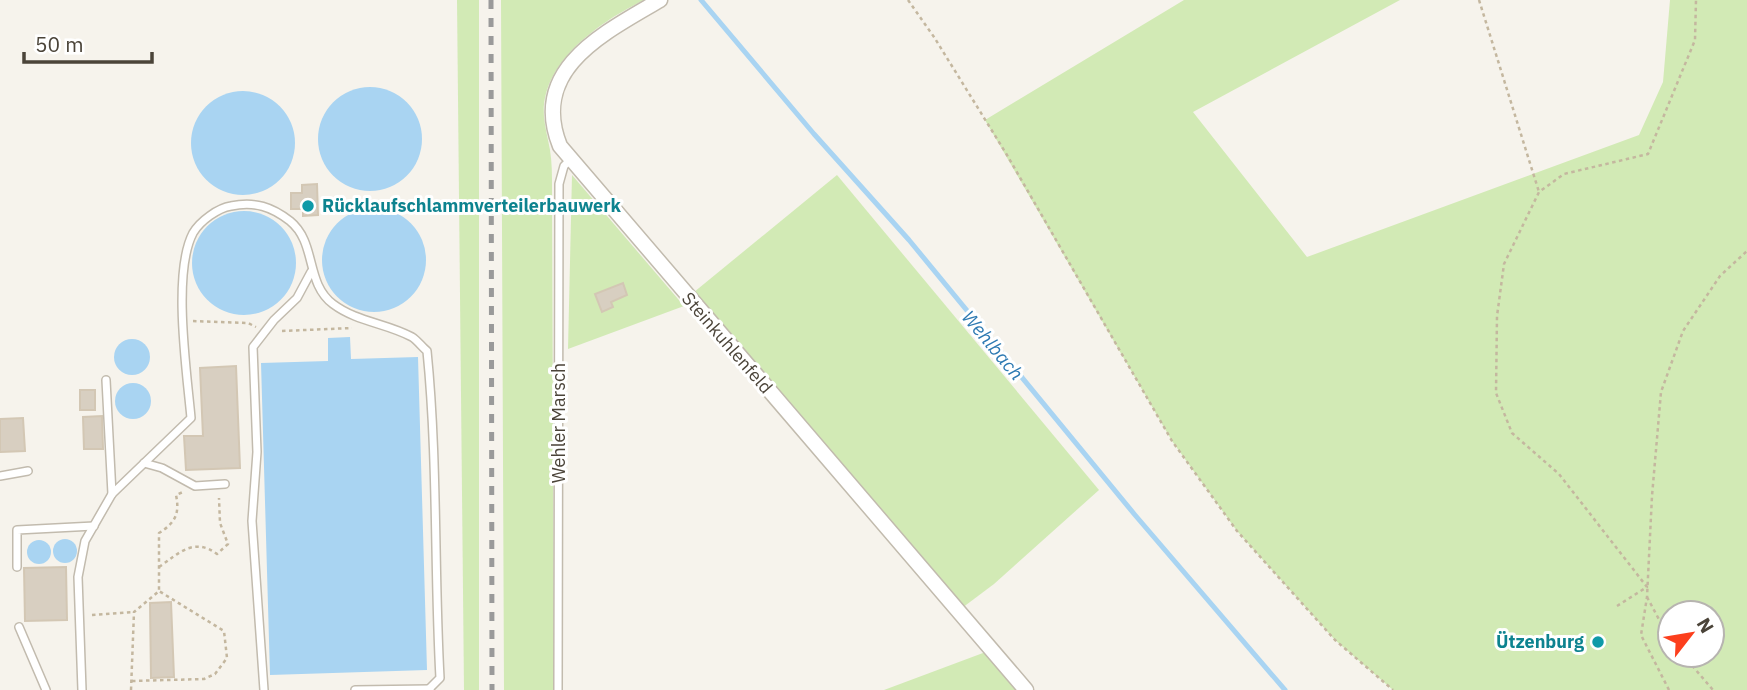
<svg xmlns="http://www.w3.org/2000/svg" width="1747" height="690" font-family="'IBM Plex Sans',sans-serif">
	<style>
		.green { fill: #d2eab5; fill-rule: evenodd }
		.water { fill: #a9d4f2 }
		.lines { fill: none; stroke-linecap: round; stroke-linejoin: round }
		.stream { stroke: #a9d4f2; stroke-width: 5 }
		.building { fill: #d8cfc1; stroke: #d3c7b4; stroke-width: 2 }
		.lane-casing { stroke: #c2bbae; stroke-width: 10 }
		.street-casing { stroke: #c2bbae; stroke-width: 17 }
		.path { stroke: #c4b79f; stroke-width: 2.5; stroke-dasharray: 3.5 3.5; stroke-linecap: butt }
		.lane { stroke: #fff; stroke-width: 7 }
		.street { stroke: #fff; stroke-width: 14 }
		.rail { stroke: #9a9a9a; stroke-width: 5; stroke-dasharray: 9 9; stroke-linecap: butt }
		.culture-dot { fill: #0f9aa8; stroke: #fff; stroke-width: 2.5 }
		.labels { text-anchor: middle; stroke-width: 6; stroke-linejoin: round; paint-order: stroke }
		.culture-label { font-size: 18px; font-weight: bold; fill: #0d838f; stroke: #fff; text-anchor: start }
		.street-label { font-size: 18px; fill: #4b4439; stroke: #fff }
		.water-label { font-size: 19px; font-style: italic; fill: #2e7ab2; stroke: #fff }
	</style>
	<rect width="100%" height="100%" fill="#f6f3ec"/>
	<!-- green -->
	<g class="green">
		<path d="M457,0H479V690H464Z"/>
		<path d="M501,0H644C600,22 540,62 544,117C545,128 548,139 550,150C552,162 552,175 552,188L554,690H504Z"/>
		<path d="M1184,0H1400L1193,112L1307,257L1639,135L1663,82L1670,0H1747V690H1393L1335,640L1237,531L1172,441L985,120ZM1670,613H1712V655H1670Z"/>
		<path d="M572,175L684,306L568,349Z"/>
		<path d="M837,175L1099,490L994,584L958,611L688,297Z"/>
		<path d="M991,650L1026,690H884Z"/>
	</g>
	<!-- water -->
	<g class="water">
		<circle cx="370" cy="139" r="52"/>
		<circle cx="243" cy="143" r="52"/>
		<circle cx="374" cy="260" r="52"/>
		<circle cx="244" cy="263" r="52"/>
		<path d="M350,337L351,359L418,357L427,670L270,675L261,363L328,361V338Z"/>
		<circle cx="132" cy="357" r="18"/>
		<circle cx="133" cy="401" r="18"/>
		<circle cx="65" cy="551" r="12"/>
		<circle cx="39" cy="552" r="12"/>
	</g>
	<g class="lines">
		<!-- stream -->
		<path class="stream" d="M701,0L814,134L909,240L1135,515L1285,690"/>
	</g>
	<!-- building -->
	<g class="building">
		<path d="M317,184L318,215L303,216V209H291V193H302V185Z"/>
		<path d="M623,283L627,295L611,302L613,307L602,312L595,294Z"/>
		<path d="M236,366L240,468L186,470L184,436H203L200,368Z"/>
		<rect x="80" y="390" width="15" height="20"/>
		<path d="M102,416L103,449H84L83,417Z"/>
		<path d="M23,418L25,451L0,452V419Z"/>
		<path d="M66,567L67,620L25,621L24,568Z"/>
		<path d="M171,602L174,677L151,678L150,603Z"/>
	</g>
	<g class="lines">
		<defs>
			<g id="lane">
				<path d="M106,380L112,494"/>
				<path d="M144,463L162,468L195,486L225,484"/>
				<path d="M0,476L28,471"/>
				<path d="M17,567V530L94,526"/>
				<path d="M19,627L46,690"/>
				<path d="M82,690L78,577L85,541L112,494L191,418C187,373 172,273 193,233C200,221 218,208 231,206C255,201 272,207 290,221C317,243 305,283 333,304C357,322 386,323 412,337C417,340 422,347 427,351C438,460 434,569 440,678L430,688"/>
				<path d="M264,690L252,521L257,452L253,347L274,320L297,298L311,272"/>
				<path d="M355,690L430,689"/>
				<path d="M558,690L559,184L564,166L570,160"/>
			</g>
			<path id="street" d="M660,0C604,33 529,69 560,146L1026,690"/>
		</defs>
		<!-- lane casing -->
		<use href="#lane" class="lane-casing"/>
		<!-- street casing -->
		<use href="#street" class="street-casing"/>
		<!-- path -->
		<g class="path">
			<path d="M908,0L934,37L1007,155L1172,441L1237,531L1335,640L1393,690"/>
			<path d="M1479,0L1539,192"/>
			<path d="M193,321L248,323L256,327"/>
			<path d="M282,331L352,328"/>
			<path d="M159,567C179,553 194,537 217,554L228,544L220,523L219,498"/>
			<path d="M1647,597L1670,640"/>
			<path d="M1617,606L1647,587L1559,474L1512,433L1496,393L1497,316L1504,264L1539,192L1564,174L1648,154L1695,40L1696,0"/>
			<path d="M92,615L134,612"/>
			<path d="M1683,655L1713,690"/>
			<path d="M132,681L204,679L215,674L227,658L224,631L159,591"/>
			<path d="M131,690L134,612L159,591V533C175,523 180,514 176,495L183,492"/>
			<path d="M1669,690L1641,635L1647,597L1652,496L1661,392L1683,331L1720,276L1747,251"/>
		</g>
		<!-- lane -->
		<use href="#lane" class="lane"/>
		<!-- street -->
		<use href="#street" class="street"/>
		<!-- rail -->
		<path class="rail" d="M491,0L492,690"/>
	</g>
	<!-- markers -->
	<g class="culture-dot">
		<circle cx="308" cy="206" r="7"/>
		<circle cx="1598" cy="642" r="7"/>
	</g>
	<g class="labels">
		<!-- culture labels -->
		<g class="culture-label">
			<text x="322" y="212">Rücklaufschlammverteilerbauwerk</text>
			<text x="1584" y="648" text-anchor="end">Ützenburg</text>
		</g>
		<!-- street labels -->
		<g class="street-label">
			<text transform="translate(727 343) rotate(49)" y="6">Steinkuhlenfeld</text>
			<text transform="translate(559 423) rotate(-90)" y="6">Wehler Marsch</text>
		</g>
		<!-- water labels -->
		<g class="water-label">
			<text transform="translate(993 345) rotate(50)" y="7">Wehlbach</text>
		</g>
	</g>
	<!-- north arrow -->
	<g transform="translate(1691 634) rotate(59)"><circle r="33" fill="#ffffff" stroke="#b7b4b0" stroke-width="2"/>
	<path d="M0-5L12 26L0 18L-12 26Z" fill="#fc3f1d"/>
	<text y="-10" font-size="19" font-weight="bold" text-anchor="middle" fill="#4b4439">N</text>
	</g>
	<!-- scale -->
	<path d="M24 52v10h128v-10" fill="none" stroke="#4b4439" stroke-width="3.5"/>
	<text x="35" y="52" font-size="21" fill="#4b4439" stroke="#ffffff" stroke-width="5" paint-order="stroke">50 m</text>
</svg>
